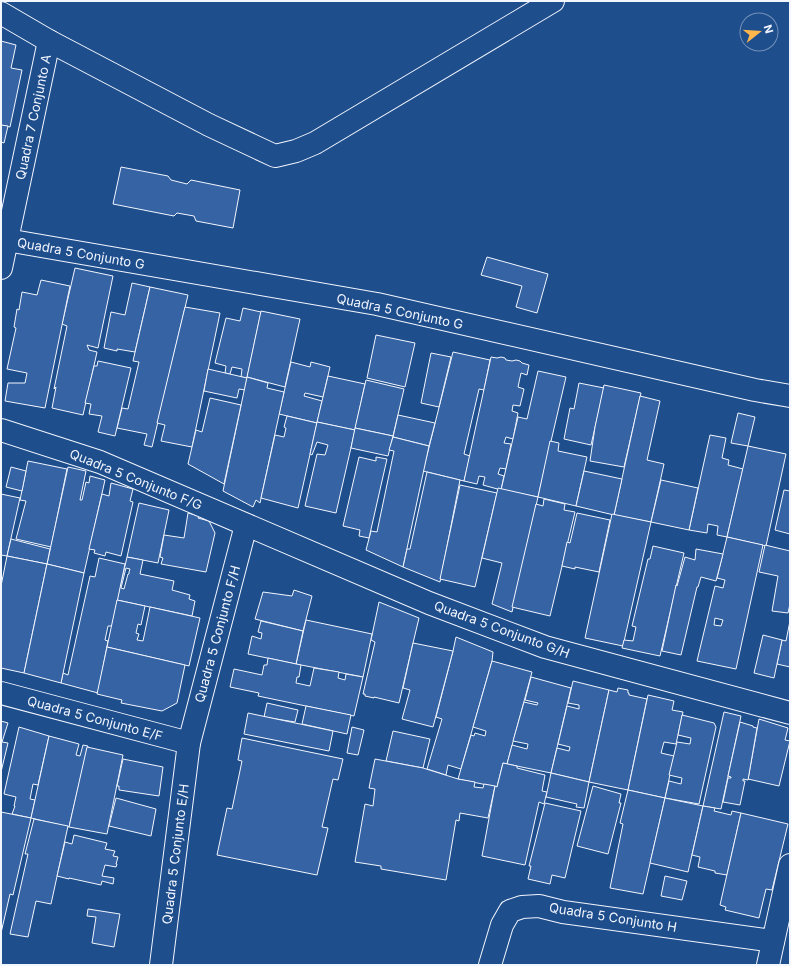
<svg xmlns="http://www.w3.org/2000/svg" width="791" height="966" font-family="Inter,sans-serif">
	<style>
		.building { fill: #3563a3; stroke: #f2f6ff; fill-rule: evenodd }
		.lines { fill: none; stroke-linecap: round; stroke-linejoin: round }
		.street-casing { stroke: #f2f6ff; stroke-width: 24 }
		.street { stroke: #1f4e8c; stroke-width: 22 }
		.labels { text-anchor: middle; stroke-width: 3; stroke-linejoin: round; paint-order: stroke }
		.street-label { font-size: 13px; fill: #f2f6ff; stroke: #1f4e8c }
	</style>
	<rect width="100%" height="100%" fill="#1f4e8c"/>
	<!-- building -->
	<g class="building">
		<path d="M1,41L16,45L11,68L22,70L10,127L1,125Z"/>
		<path d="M1,125L8,126L4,143L1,142Z"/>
		<path d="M121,167L168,176L171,180L187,184L191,180L240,190L233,228L196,221L194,216L177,213L174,216L113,204Z"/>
		<path d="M487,257L548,274L537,313L516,307L522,286L481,275Z"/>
		<path d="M75,268L113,276L98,348L87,345L89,350L97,352L83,415L52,408L56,387L54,389L67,326L62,324Z"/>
		<path d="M41,280L70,286L45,408L5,401L8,383H25L27,373L7,369L16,328L14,327L17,309L19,310L22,292L37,295Z"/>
		<path d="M132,283L150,287L135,352L117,349V351L104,348L111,312L125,315Z"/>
		<path d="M150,287L188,295L152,447L144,445L147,434L117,428L122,408L128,409L139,362L133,361Z"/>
		<path d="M185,307L220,313L192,447L161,441L165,425L157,423Z"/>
		<path d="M243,308L261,312L247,378L241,377L242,369L232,367L230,374L225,373L226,366L215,363L226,318L240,321Z"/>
		<path d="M261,311L300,319L285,387L247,377Z"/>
		<path d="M376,335L415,343L405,387L367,378Z"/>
		<path d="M453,352L490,360L484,390L479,389L464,454L470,456L464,481L423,471Z"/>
		<path d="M431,353L451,357L439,407L421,403Z"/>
		<path d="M491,357L497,358L501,357L505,358L506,360L512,361L516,360L520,361L522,363L529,365L527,375L521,373L518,387L524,389L520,406L513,405L512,411L518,413L513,439L506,437L504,443L511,444L506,469L500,468L498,474L504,476L501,490L483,485L485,477L479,476L477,484L464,481Z"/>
		<path d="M98,361L131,368L115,436L98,432L102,416L89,414L91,404L85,403L94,366H97Z"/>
		<path d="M291,362L310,367L311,362L330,367L323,397L305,393L304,396L322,401L317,423L279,414Z"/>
		<path d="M208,369L247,378L245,390L239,389L237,398L204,391Z"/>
		<path d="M538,371L566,377L538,497L501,490L518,417L527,419Z"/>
		<path d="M328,376L365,384L355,430L317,422Z"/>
		<path d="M247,377L268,383L267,388L284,392L260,503L256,500L253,507L223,491Z"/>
		<path d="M366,380L404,389L393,436L355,428Z"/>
		<path d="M579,383L604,388L591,445L564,439L570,408L574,409Z"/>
		<path d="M604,385L641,393L624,467L590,461L595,427Z"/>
		<path d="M640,396L660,401L647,460L664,464L651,522L614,515Z"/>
		<path d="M210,398L241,405L224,484L188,464L196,430L202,432Z"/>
		<path d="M738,413L755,417L748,446L731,443Z"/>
		<path d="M398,415L435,423L429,446L393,437Z"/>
		<path d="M287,416L317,423L298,508L261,498L275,435L284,437L286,428L284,427Z"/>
		<path d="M317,422L355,430L336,513L305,506L317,454L325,455L328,445L317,442L312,455L310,454Z"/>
		<path d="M355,428L393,436L388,456L351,448Z"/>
		<path d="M710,435L726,438L722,458L729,460L728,465L743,469L727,537L717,535L718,526L708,524L707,533L689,530Z"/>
		<path d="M393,437L429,446L403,567L366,550L371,531L377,532L394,451L389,450Z"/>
		<path d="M550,441L559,443L558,451L587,457L576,506L538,497Z"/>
		<path d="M748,446L786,454L766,546L727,537Z"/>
		<path d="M359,457L376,461V457L387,459L369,538L359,536L360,530L343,526Z"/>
		<path d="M28,461L67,469L51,547L16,539L26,501L20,500Z"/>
		<path d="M11,467L26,471L22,491L6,487Z"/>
		<path d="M68,467L86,471L80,500H82L86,482L89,483L90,476L105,480L84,573L47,564Z"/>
		<path d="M584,471L622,479L614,515L576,506Z"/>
		<path d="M427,472L460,480L440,582L403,567L407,549H410Z"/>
		<path d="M661,480L698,488L689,530L651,522Z"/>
		<path d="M111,483L133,489L130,501L133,502L121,556L106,552L105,556L94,553L95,550L89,549L102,494L109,496Z"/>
		<path d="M460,485L497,493L475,587L440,579Z"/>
		<path d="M498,488L538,497L512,612L492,604L502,563L482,558Z"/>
		<path d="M784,490L790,491V534L775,530Z"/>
		<path d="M1,494L20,498L7,556L1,555Z"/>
		<path d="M544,499L565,504L564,510L575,512L550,616L512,607L536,504L543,506Z"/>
		<path d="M139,503L169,510L158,563L127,557Z"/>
		<path d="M188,513L199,516L198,518L209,521L215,533L206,572L161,564L163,558L160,557L164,535L184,538Z"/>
		<path d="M577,513L610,520L599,572L575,567V569L562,566L567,542L570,543Z"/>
		<path d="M612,514L651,522L623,646L585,638Z"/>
		<path d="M727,537L763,545L736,669L697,661L715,586L723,588L725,580L717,578ZM715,618L723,620L721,626L714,625Z"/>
		<path d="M11,539L50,549L47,564L7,556Z"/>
		<path d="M765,545L790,551V604L788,613L772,611L778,576L759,572Z"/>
		<path d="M653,546L684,553L660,656L622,648L624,640L633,641L636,627L632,626L648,559H650Z"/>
		<path d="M696,549L723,554L716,581L701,577L698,587H697L681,655L662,651L676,585L677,586L685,557L695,560Z"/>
		<path d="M7,556L47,564L24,673L1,668V586Z"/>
		<path d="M127,557L143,560L140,574L174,581L172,590L190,595L189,599L195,601L192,616L117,600ZM126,568L130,569L129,572V574H128L124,589L121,588Z"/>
		<path d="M99,558L125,564L112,626H108L105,640L108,641L98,693L61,683L63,673L68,675L90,576L95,577Z"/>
		<path d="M47,564L84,573L61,683L24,673Z"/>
		<path d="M294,590L312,596L303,631L255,619L263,592L292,596Z"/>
		<path d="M117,600L145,606L141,625L138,624L136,633L139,634L137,640L143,641L150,607L200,618L189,666L107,647Z"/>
		<path d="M379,602L419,618L413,643L399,703L374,697V698L365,696V694H363L375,642L371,640Z"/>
		<path d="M306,620L372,634L363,677L296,664Z"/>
		<path d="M261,621L303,631L296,664L248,654L252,636L261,639L262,633L258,632Z"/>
		<path d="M790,621V667L777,664L782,640L786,641Z"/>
		<path d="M763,635L782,640L774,678L754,673Z"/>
		<path d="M456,637L493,652L492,661L461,769L448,765L446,775L427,769L442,719L436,717L453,651Z"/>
		<path d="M413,643L453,651L433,727L402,719L410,690L403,688Z"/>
		<path d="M107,647L185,665L177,703L162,711L121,703L122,700L97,694Z"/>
		<path d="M268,658L301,665L299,677H297L296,683L310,686L314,668L339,672L338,678L345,680L346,674L363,677L354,716L258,696L259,693L230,687L234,669L262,675L264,665H267Z"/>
		<path d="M492,661L532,672L507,764L503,763L497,787L458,779L471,735L474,736L475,733L485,736L486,731L473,727Z"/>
		<path d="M531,677L571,688L551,773L507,764L512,745L527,749L528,744L513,741L524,702L537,705L538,703L525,700Z"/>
		<path d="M573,681L609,690L589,782L551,773L557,748L569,751L570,747L558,744L567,706L579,709V705L568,703Z"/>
		<path d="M618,688L628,690V693H629V695L647,699L628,790L589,782L609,690L617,692Z"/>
		<path d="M648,695L674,701L672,710L683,712L676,744L664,742L661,753L674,756L665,798L628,790Z"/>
		<path d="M267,703L298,710L295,722L264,717Z"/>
		<path d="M306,706L351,715L347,734L302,724Z"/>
		<path d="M724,712L741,716L721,809L703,806Z"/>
		<path d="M248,713L333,731L329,751L244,734Z"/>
		<path d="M682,715L714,723L716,727L699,804L665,798L669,781L681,784L682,778L669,775L677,742L690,744L691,738L678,735Z"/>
		<path d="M759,719L788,728L785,740L790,741L779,786L748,779Z"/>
		<path d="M1,721L8,723L2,742L8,743L1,772Z"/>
		<path d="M740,722L753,726V727L757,728L748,780L743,779V781H745L740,805L723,802L728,778H731V777L728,776Z"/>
		<path d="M19,727L49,736L38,785L33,784L30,799L35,800L31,818L12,814L15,806H14L16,797L4,794Z"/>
		<path d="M352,727L364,730L358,755L347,753Z"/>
		<path d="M393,731L430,739L423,768L386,761Z"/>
		<path d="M49,736L79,744L76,755L80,756L83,745L88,746L69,827L31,818Z"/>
		<path d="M242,738L343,759L338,780L333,779L322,827L328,828L317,875L217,855L227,808L232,809L242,761L238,760Z"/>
		<path d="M87,747L123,755L107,834L69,827Z"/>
		<path d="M123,759L163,767L159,796L119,790V786H117Z"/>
		<path d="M375,759L423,768L458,779L475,782L474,787L483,788L484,784L495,786L488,818L460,813L459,821L456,820L446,880L381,869V866L355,862L365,804L373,806L375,789L369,788Z"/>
		<path d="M503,763L517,766V768L545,775L542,791L547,792L544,804L539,802L525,865L482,856L495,786L497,787Z"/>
		<path d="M551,773L589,782L584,808L576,807L577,804L546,797Z"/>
		<path d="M593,786L621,794L619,803H621L608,854L577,846Z"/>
		<path d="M628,790L665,798L643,894L610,888L623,824L620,823Z"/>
		<path d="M116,798L156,809L151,836L109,826Z"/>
		<path d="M665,798L703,806L688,872L650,863Z"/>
		<path d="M545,803L581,811L565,878L552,875L550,884L528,879L531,866H529Z"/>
		<path d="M703,806L715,808L714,811L731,815L732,811L741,813L727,875L715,873V871L698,867L700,857L692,855Z"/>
		<path d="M1,812L31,818L13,895L10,894L1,933Z"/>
		<path d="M741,813L788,824L772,890L766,889L759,918L725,910L726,907L720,905Z"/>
		<path d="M34,819L68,826L51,904L36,901L28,937L10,934L28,854H25Z"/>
		<path d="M74,835L107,843L105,849L115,851L113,856L118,857L116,864H117L116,867L105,865L102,876L114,878L113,884L102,881L101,885L69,878V879L57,876L65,842L72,844Z"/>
		<path d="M665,876L687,881L682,900L661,896Z"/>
		<path d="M88,909L120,914L114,947L92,943L96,917L87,916Z"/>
	</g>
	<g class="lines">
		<defs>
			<g id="street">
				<path d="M1,13L49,41L209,125L275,156L296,151L315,143L553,1"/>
				<path d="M1,239L377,304L755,390L790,396"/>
				<path d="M1,268L49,41"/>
				<path d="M1,430L100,462L429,603L545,647L790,713"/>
				<path d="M1,693L189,743"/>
				<path d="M161,965L189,743L246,525"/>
				<path d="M490,965L502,925L510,911L522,907L539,906L563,912L773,941"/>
				<path d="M768,965L790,865"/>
			</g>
		</defs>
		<!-- street casing -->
		<use href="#street" class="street-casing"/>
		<!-- street -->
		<use href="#street" class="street"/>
	</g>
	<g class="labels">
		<!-- street labels -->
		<g class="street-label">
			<text transform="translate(33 117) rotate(-78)" y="5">Quadra 7 Conjunto A</text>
			<text transform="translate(81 253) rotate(10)" y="5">Quadra 5 Conjunto G</text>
			<text transform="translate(400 311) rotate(12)" y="5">Quadra 5 Conjunto G</text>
			<text transform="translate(136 479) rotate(22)" y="5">Quadra 5 Conjunto F/G</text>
			<text transform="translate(502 629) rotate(20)" y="5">Quadra 5 Conjunto G/H</text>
			<text transform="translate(217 634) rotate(-75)" y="5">Quadra 5 Conjunto F/H</text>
			<text transform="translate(95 718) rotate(15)" y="5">Quadra 5 Conjunto E/F</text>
			<text transform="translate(175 854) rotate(-83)" y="5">Quadra 5 Conjunto E/H</text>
			<text transform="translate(613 917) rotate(9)" y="5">Quadra 5 Conjunto H</text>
		</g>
	</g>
	<!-- border -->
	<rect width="791" height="966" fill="none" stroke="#f2f6ff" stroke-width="4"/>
	<!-- north arrow -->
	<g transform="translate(759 32) rotate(73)"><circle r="19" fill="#1f4e8c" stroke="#7391ba"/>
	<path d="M0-3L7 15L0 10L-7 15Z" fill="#ffb74d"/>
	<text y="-6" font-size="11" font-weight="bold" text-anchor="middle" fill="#f2f6ff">N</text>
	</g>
</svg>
